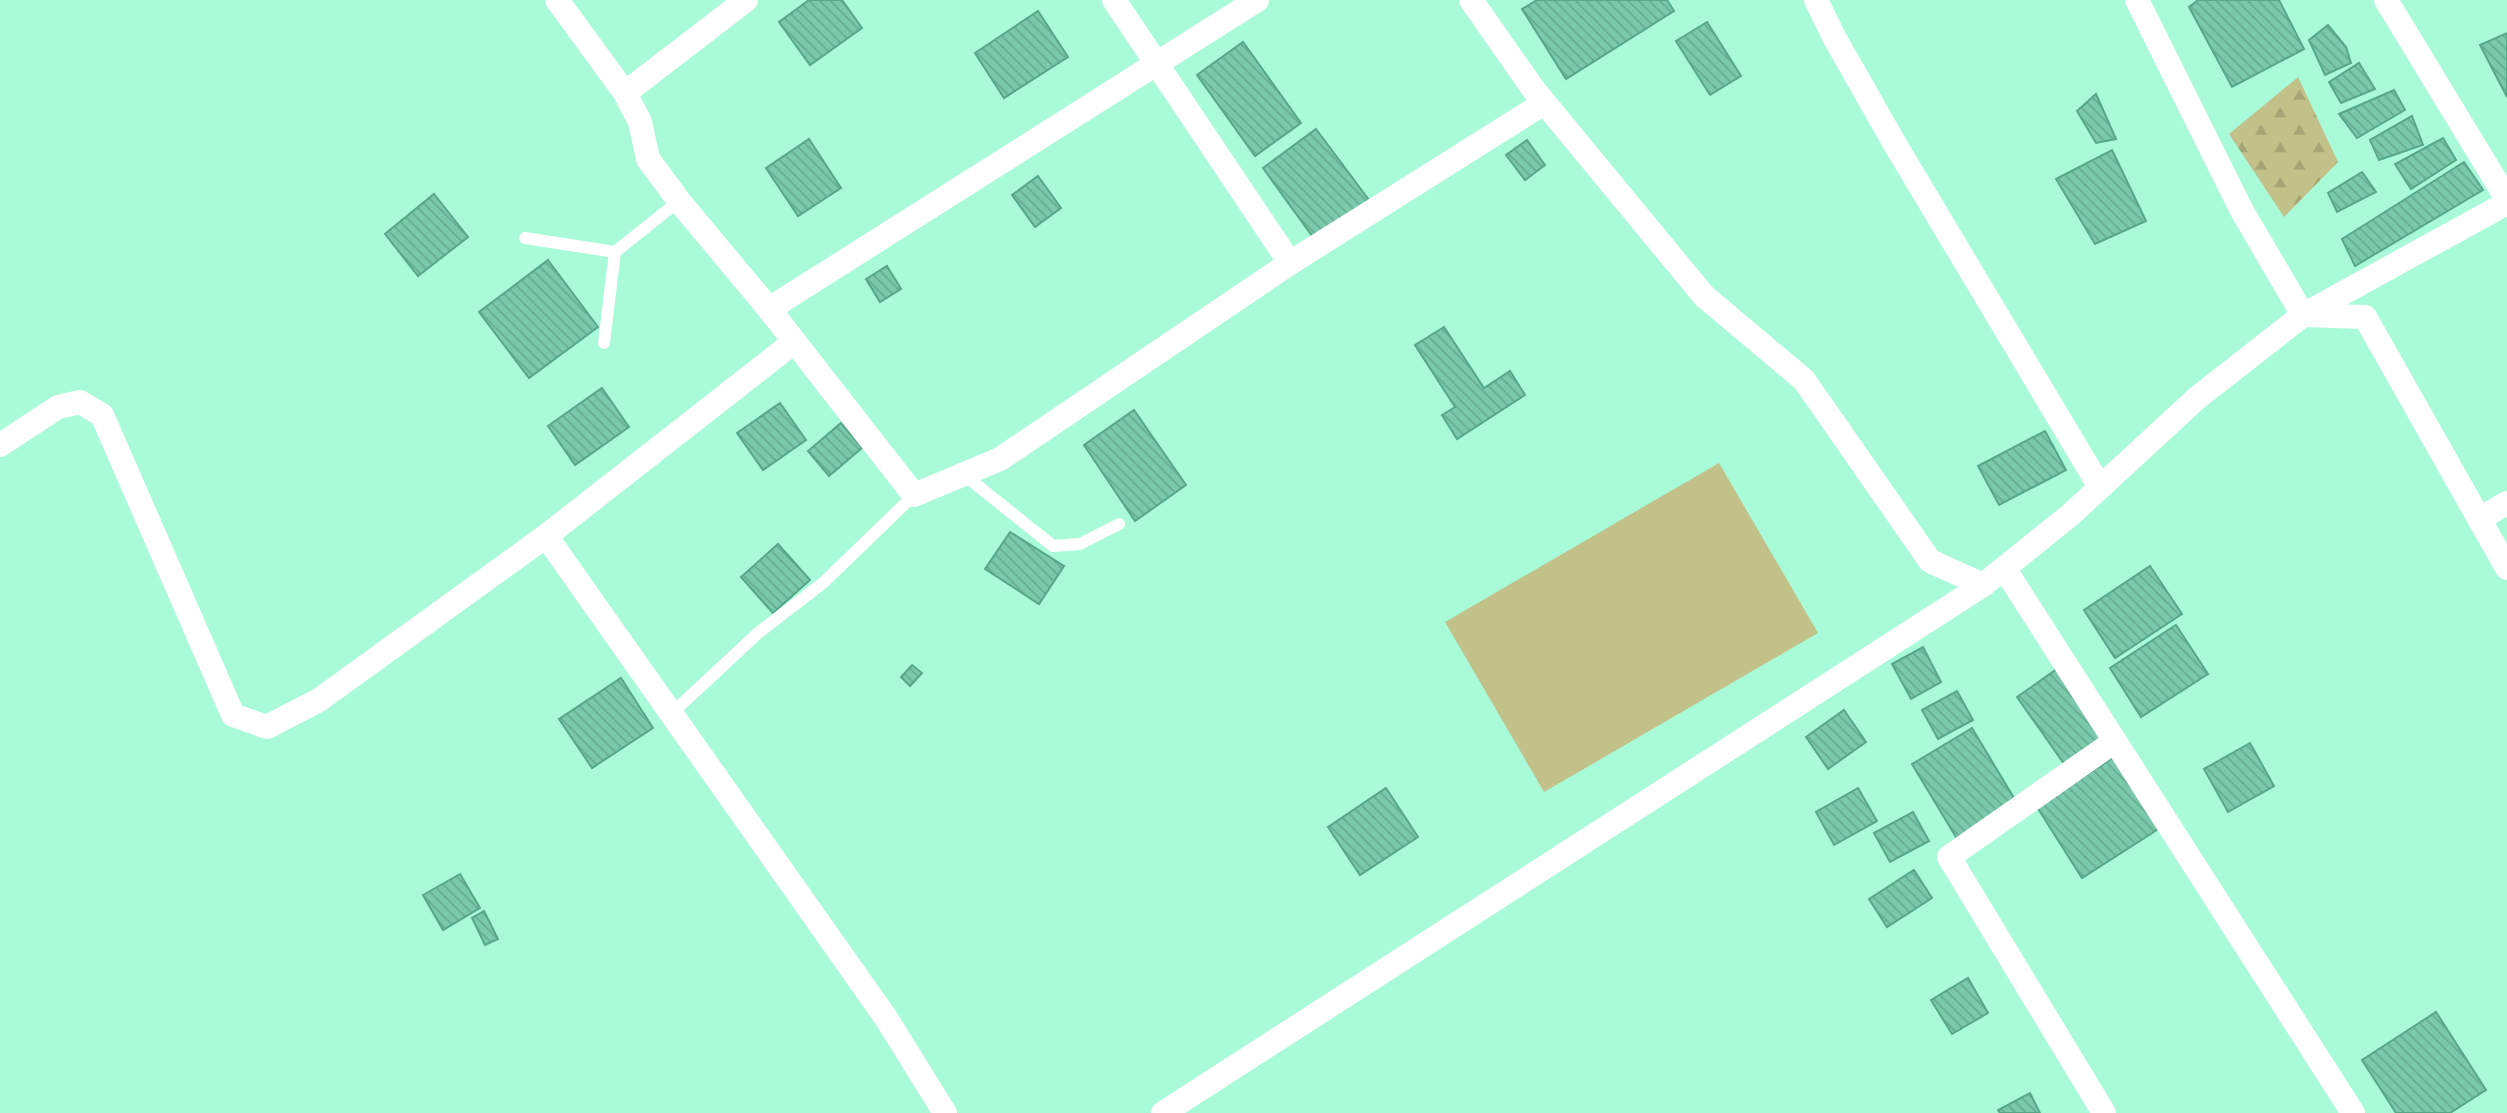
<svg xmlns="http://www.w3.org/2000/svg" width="2507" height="1113" font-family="'DM Sans',sans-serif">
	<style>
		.forest { fill: url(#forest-firs) }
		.pitch { fill: #c2c18a }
		.building { fill: url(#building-back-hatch); stroke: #57a789; stroke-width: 2 }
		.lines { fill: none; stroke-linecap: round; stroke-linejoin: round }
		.lane { stroke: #fff; stroke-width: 12 }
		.street { stroke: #fff; stroke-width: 24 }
	</style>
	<defs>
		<pattern id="forest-firs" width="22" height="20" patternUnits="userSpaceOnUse" patternTransform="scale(1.75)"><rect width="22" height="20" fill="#c2c18a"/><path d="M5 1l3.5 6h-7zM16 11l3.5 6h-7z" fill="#a5a576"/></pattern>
		<pattern id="building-back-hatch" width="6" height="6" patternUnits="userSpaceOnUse" patternTransform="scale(1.75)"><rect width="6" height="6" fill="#79c9aa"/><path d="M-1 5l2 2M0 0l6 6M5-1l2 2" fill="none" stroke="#67ac91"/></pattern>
	</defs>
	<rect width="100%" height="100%" fill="#a9fad9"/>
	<!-- forest -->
	<path class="forest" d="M2298,77L2338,162L2284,217L2229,134Z"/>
	<!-- pitch -->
	<path class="pitch" d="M1719,463L1818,633L1544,792L1445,622Z"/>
	<!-- building -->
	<g class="building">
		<path d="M809,0H842L862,28L810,65L779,22Z"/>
		<path d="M1537,0H1667L1674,11L1566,79L1522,9Z"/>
		<path d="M2198,0H2279L2304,49L2232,87L2189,7Z"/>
		<path d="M1038,11L1068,57L1004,98L975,53Z"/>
		<path d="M1707,22L1741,76L1710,95L1676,41Z"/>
		<path d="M2328,25L2346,47L2351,63L2325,75L2309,40Z"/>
		<path d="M2507,33V97L2480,45Z"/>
		<path d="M1243,42L1301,123L1255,156L1197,75Z"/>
		<path d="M2359,63L2375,89L2341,103L2329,82Z"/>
		<path d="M2394,90L2405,110L2357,138L2339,114Z"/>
		<path d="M2096,94L2116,139L2096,143L2077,111Z"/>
		<path d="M2412,116L2423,145L2379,160L2370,140Z"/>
		<path d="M1316,129L1369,200L1315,240L1263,168Z"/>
		<path d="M2443,138L2456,160L2411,189L2395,164Z"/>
		<path d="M809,139L841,188L798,216L766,168Z"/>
		<path d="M1527,140L1545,165L1525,180L1506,155Z"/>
		<path d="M2112,150L2146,221L2095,244L2056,179Z"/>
		<path d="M2464,162L2483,190L2355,266L2342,239Z"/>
		<path d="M2362,172L2376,192L2337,212L2328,193Z"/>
		<path d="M1038,176L1061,208L1035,227L1012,195Z"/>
		<path d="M434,194L468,237L418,276L385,234Z"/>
		<path d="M548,260L598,327L529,378L479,312Z"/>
		<path d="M887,266L901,289L880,302L866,279Z"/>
		<path d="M1444,327L1484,388L1510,371L1525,395L1457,439L1442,415L1455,407L1415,345Z"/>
		<path d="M602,388L629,427L575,465L548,426Z"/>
		<path d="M780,403L806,440L763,470L737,433Z"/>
		<path d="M1134,410L1186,485L1135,521L1084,445Z"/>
		<path d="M841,423L862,448L829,476L808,451Z"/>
		<path d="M2045,431L2066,470L1999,505L1978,466Z"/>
		<path d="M1010,532L1064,566L1039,604L985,569Z"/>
		<path d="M778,544L810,580L773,613L741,577Z"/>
		<path d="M2150,566L2182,614L2115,658L2084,610Z"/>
		<path d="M2176,625L2208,674L2141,717L2110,668Z"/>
		<path d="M1923,647L1941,682L1911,699L1892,664Z"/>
		<path d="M912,665L922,673L910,686L901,677Z"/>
		<path d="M2057,669L2106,740L2067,768L2017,697Z"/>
		<path d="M621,678L653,728L592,768L559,719Z"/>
		<path d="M1957,691L1973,720L1938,739L1922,710Z"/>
		<path d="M1844,710L1866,742L1828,769L1806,737Z"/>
		<path d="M1972,728L2017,803L1957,839L1912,764Z"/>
		<path d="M2250,743L2274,786L2228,812L2204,769Z"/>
		<path d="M2114,757L2160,828L2082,878L2037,807Z"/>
		<path d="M1386,788L1418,837L1360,875L1328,827Z"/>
		<path d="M1858,788L1877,821L1834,845L1816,812Z"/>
		<path d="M1913,812L1929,841L1890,862L1874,833Z"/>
		<path d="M1914,870L1932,898L1887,927L1869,899Z"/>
		<path d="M460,874L480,908L443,930L423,895Z"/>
		<path d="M484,911L498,939L485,945L472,918Z"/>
		<path d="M1968,978L1988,1013L1952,1034L1931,1000Z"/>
		<path d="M2436,1012L2486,1090L2450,1113H2396L2362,1060Z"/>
		<path d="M2030,1093L2040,1113H2000L1998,1110Z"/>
	</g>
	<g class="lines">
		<!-- lane -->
		<g class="lane">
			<path d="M525,238L615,252"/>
			<path d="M604,343L615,252L679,201"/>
			<path d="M963,474L1053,546L1080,544L1119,524"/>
			<path d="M671,714L758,633L823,583L914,495"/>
		</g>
		<!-- street -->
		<g class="street">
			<path d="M557,0L625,93L640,122L648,159L679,201L769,309L914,495L1000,459L1290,263L1544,103"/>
			<path d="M1114,0L1290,263"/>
			<path d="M1471,0L1534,90L1704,296L1804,380L1930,561L1983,585"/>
			<path d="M1816,0L1834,37L1896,146L2100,487"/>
			<path d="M2137,0L2242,211L2303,315"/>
			<path d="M2386,0L2507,199"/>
			<path d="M625,93L746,0"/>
			<path d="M769,309L1257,0"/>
			<path d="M2304,315L2365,317L2507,568"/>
			<path d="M794,342L546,536L886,1018L945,1113"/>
			<path d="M0,445L58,407L80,402L102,415L233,715L267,727L319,700L546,536"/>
			<path d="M2479,519L2507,503"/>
			<path d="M2004,568L2353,1113"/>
			<path d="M1163,1113L1983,585L2069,516L2197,398L2303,315L2507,203"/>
			<path d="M2104,1113L1949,857L2115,741"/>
		</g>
	</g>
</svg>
